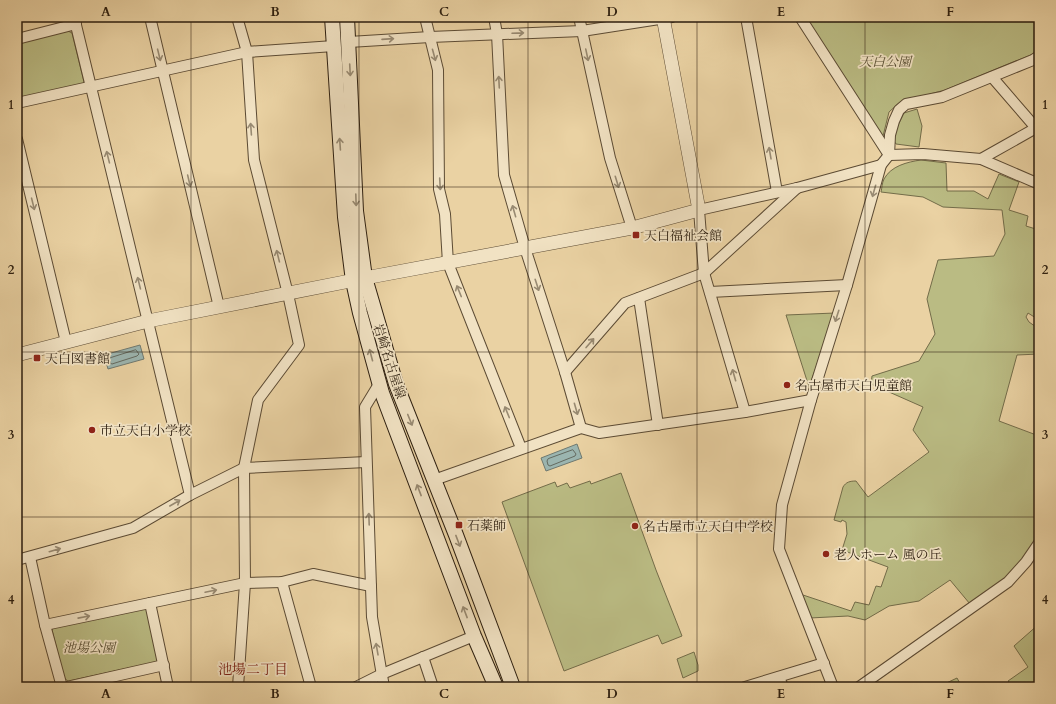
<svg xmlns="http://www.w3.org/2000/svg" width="1056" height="704" font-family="Cardo,'Noto Serif JP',serif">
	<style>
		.green { fill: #babb83; stroke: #736c49 }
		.water { fill: #9bb5b0; stroke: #6f7970 }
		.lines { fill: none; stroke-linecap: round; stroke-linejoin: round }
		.shore { stroke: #646a60; stroke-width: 1 }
		.minor-casing { stroke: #5c4b34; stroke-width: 12 }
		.tertiary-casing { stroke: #5c4b34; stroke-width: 14 }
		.secondary-casing { stroke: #2c1e0f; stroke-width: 16 }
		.minor { stroke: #f1e2c3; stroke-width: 10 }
		.tertiary { stroke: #f1e2c3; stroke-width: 13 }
		.secondary { stroke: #f1e2c3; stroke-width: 14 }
		.oneway { stroke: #988a72 }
		.grid { fill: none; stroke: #2c1e0f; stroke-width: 1; stroke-opacity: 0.55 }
		.poi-dot { fill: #8f2418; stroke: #f1e2c3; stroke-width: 1.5 }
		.labels { text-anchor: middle; stroke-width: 3.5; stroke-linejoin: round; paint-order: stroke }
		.park-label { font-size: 13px; font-style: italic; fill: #574d32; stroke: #f1e2c3 }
		.poi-label { font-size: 13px; fill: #2c1e0f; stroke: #f1e2c3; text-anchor: start }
		.street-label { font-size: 13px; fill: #2c1e0f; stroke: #f1e2c3 }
		.neighbourhood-label { font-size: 14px; fill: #7a1f14; stroke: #f1e2c3 }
		.neatline { fill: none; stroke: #2c1e0f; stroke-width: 1.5 }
		.grid-label { font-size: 13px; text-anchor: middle; font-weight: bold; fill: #2c1e0f }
	</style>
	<rect width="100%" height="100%" fill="#ead2a3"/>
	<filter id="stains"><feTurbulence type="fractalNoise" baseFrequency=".005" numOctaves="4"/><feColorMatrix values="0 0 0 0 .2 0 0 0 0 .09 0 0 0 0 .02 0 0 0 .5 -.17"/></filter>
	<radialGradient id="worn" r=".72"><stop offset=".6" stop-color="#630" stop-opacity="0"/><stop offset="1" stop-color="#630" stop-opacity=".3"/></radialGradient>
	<!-- green -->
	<g class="green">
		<path d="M806,17H1039V50L1033,54L945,90L900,102L889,112L882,140Z"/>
		<path d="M68,31L72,33L84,82L82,86L17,100V43Z"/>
		<path d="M917,109L922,126L919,147L896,144L893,139L898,125L904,113Z"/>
		<path d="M921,160L946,163L947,191H974L988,199L999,174L1019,182L1009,210L1028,216L1026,226L1039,230V320L1028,313L1026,317L1029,322L1039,329V354L1017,355L999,421L1039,436V536L1023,559L1005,580L970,604L950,580L919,601L889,606L865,620L848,616L810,618L800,594L851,611L855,602L869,605L876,586L881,587L888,567L842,550L847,534L846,522L842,520L841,522L834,520L843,487C846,482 850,481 856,481L868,497L929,452L913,430L923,407L871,384L872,376L919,361L935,334L927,299L938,260L994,256L1005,234L1002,210L943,207L923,197L881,192C882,188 882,183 884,179C891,166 907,162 921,160Z"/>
		<path d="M835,313L809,387L786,315Z"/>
		<path d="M621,473L656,570L682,636L662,644L658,635L564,671L502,502L555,482L557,487L567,483L570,488L590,481L591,484Z"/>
		<path d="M145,607L149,610L160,658L157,662L68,681L64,678L52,630L54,626Z"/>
		<path d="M1039,624V687H1013L1008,681L1028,667L1014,646Z"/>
		<path d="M694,652L698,665V671L683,678L677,659Z"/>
		<path d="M957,678L962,687H938Z"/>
	</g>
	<!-- water -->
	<g class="water">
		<path d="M140,345L144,359L108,369L104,355Z"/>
		<path d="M577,444L582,458L546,471L541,458Z"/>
	</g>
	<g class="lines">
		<!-- shore -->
		<g class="shore">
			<path d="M136,350L139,354L137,356L112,364L110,363L109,359L110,358Z"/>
			<path d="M573,450L576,454L575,456L550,466L548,465L547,461L548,459Z"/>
		</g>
		<defs>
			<g id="minor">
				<path d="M74,17L190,495"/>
				<path d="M150,17L219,307"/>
				<path d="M237,17L247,52L254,160L288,294L299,345L258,400L244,468L245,583L238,687"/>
				<path d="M425,17L438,70L439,189L445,214L448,263L521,448"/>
				<path d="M494,17L497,34L504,175L525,248L565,372L581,428"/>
				<path d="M579,17L610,158L632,228"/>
				<path d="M746,17L777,192"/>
				<path d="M800,17L889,155"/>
				<path d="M17,39L76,24"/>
				<path d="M349,42L430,37L582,31L672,17"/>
				<path d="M17,103L247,52L334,46"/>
				<path d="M17,139L66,342"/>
				<path d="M889,155L923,154L981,159L1039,184"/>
				<path d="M981,159L1036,128L992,77"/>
				<path d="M710,292L847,285"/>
				<path d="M639,298L658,425"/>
				<path d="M565,372L625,303L704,273L797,188"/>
				<path d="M379,384L365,407L372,617L384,687"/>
				<path d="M745,412L704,273L699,210L797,188L881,165"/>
				<path d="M434,480L581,428L599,433L745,412L811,400"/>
				<path d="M30,557L45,625L62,687"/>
				<path d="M17,560L133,528L190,495L244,468L366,462"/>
				<path d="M282,582L311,687"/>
				<path d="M150,603L168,687"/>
				<path d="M45,625L245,583L282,582L313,574L371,586"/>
				<path d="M423,657L433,687"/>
				<path d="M779,677L783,687"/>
				<path d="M67,687L164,665"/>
				<path d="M356,687L382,674L474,636"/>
				<path d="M745,687L824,663"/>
				<path d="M833,687L779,549L782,505L811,400L847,285L881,165L889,155L890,135L894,121L899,110L906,104L942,97L1033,60L1039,56"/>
				<path d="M859,687L1008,582L1026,562L1039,543"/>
			</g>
			<path id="tertiary" d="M17,355L148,321L365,278L632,228L699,210L663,17"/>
			<g id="secondary">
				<path d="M332,17L345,217L353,281L360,313L382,393L474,636L496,687"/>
				<path d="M347,17L356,211L365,278L396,384L456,535L513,687"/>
			</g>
		</defs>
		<!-- minor casing -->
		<use href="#minor" class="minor-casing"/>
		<!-- tertiary casing -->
		<use href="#tertiary" class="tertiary-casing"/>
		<!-- secondary casing -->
		<use href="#secondary" class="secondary-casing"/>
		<!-- minor -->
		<use href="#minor" class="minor"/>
		<!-- tertiary -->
		<use href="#tertiary" class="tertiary"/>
		<!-- secondary -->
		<use href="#secondary" class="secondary"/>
	</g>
	<!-- one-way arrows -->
	<defs><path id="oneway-shaft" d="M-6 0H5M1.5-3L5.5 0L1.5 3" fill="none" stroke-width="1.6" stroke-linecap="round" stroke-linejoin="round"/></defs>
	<g class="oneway">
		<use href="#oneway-shaft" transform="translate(518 33) rotate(-2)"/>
		<use href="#oneway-shaft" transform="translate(388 39) rotate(-4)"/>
		<use href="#oneway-shaft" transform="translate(159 55) rotate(76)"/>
		<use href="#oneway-shaft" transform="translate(434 55) rotate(75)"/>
		<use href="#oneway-shaft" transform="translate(587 55) rotate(78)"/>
		<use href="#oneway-shaft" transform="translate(350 70) rotate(87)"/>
		<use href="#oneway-shaft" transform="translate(499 82) rotate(-93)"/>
		<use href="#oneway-shaft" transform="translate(251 129) rotate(-94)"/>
		<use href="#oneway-shaft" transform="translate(340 144) rotate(-94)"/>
		<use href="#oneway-shaft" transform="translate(770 153) rotate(-100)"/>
		<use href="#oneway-shaft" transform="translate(108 157) rotate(-104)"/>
		<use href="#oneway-shaft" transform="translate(189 181) rotate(77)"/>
		<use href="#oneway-shaft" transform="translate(617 182) rotate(73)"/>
		<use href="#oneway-shaft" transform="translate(440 184) rotate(87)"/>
		<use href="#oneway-shaft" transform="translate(874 191) rotate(106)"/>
		<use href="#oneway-shaft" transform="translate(356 200) rotate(88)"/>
		<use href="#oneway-shaft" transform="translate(33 204) rotate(76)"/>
		<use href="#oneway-shaft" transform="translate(514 211) rotate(-106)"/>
		<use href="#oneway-shaft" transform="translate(278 256) rotate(-104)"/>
		<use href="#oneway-shaft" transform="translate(139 283) rotate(-104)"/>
		<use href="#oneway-shaft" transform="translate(537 285) rotate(72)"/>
		<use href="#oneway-shaft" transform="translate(459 291) rotate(-112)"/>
		<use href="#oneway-shaft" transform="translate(837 316) rotate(108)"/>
		<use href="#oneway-shaft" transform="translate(590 343) rotate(-49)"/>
		<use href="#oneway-shaft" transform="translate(371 355) rotate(-105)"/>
		<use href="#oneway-shaft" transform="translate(734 375) rotate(-106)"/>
		<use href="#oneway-shaft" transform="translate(576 409) rotate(74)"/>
		<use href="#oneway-shaft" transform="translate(507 412) rotate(-112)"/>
		<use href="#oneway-shaft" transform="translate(410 420) rotate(68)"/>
		<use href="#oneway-shaft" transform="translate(419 490) rotate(-111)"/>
		<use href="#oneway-shaft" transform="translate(175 503) rotate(-30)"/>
		<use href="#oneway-shaft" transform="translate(369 519) rotate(-92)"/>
		<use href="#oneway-shaft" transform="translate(458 541) rotate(69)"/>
		<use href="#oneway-shaft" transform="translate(55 550) rotate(-16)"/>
		<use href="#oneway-shaft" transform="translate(211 591) rotate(-12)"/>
		<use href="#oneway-shaft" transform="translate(465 612) rotate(-111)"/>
		<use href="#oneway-shaft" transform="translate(84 617) rotate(-11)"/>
		<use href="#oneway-shaft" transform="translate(377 649) rotate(-100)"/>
	</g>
	<!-- grid -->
	<path class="grid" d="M191,17V687M359,17V687M528,17V687M697,17V687M865,17V687M17,187H1039M17,352H1039M17,517H1039"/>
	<!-- markers -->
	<g class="poi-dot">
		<rect x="632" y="231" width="8" height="8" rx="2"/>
		<rect x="33" y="354" width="8" height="8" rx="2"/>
		<circle cx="787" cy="385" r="4"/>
		<circle cx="92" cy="430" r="4"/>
		<rect x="455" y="521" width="8" height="8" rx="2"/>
		<circle cx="635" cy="526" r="4"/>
		<circle cx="826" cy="554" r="4"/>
	</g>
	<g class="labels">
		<!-- park labels -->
		<g class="park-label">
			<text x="885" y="66">天白公園</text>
			<text x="89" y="652">池場公園</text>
		</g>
		<!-- poi labels -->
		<g class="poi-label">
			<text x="644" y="240">天白福祉会館</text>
			<text x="45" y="363">天白図書館</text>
			<text x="795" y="390">名古屋市天白児童館</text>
			<text x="100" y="435">市立天白小学校</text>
			<text x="467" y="530">石薬師</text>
			<text x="643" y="531">名古屋市立天白中学校</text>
			<text x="834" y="559">老人ホーム 風の丘</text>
		</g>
		<!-- street labels -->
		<g class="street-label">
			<text transform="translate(390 361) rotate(72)" y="5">岩崎名古屋線</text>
		</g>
		<!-- neighbourhood labels -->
		<g class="neighbourhood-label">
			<text x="253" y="674">池場二丁目</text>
		</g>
	</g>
	<!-- margin -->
	<rect width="1056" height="704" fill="none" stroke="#ead2a3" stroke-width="44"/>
	<rect x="22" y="22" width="1012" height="660" class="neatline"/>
	<g class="grid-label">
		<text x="106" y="16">A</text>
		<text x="275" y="16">B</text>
		<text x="444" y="16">C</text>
		<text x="612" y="16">D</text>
		<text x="781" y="16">E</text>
		<text x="950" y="16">F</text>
		<text x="11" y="109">1</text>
		<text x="1045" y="109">1</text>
		<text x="11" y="274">2</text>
		<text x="1045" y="274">2</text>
		<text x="11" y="439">3</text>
		<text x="1045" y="439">3</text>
		<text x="11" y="604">4</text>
		<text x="1045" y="604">4</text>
		<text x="106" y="698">A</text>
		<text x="275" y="698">B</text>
		<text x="444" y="698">C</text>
		<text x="612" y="698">D</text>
		<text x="781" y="698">E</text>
		<text x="950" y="698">F</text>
	</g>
	<rect width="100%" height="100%" filter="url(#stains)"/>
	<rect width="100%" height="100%" fill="url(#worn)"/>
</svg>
